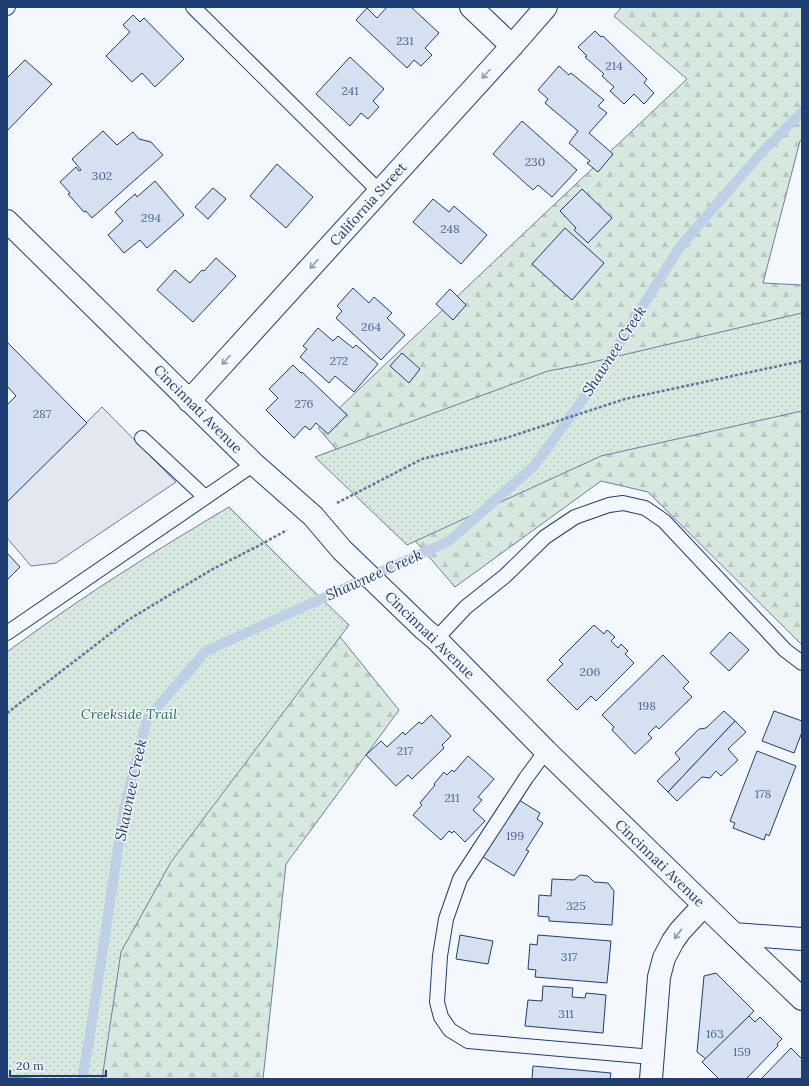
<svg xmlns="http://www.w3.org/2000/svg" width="809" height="1086" font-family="Lora,serif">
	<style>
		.forest { fill: url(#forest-firs); stroke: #687fa3 }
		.park { fill: url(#park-dots); stroke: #687fa3 }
		.parking { fill: #e3e8f0; stroke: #687fa3 }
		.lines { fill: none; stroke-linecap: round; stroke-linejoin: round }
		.stream { stroke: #bed0e5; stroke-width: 10 }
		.building { fill: #d5e0f0; stroke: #1d3f73 }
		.lane-casing { stroke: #1d3f73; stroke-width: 16 }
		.street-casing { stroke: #1d3f73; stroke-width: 24 }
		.secondary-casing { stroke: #1d3f73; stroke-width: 24 }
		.highway-casing { stroke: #1d3f73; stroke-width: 24 }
		.path { stroke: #5e769c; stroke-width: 2.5; stroke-dasharray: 3 2; stroke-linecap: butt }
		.lane { stroke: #f4f7fb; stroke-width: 14 }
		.street { stroke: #f4f7fb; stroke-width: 22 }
		.secondary { stroke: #f4f7fb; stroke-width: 22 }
		.highway { stroke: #f4f7fb; stroke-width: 22 }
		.oneway { stroke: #889bb7 }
		.labels { text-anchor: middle; stroke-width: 3; stroke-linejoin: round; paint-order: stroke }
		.number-label { font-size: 12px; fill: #4b6792 }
		.street-label { font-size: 14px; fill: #1d3f73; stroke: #f4f7fb }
		.park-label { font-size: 14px; font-style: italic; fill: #2c6c60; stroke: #f4f7fb }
		.water-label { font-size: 15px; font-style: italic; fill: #1d3f73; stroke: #f4f7fb }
	</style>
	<defs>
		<pattern id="forest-firs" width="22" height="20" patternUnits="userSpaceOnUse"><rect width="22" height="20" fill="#d7e8df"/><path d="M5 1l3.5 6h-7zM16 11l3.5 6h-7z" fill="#b8c8c3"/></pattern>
		<pattern id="park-dots" width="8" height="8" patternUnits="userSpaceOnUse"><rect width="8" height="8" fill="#d7e8df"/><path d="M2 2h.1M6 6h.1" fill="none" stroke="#b8c8c3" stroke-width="1.8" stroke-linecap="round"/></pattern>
	</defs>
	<rect width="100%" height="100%" fill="#f4f7fb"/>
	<!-- forest -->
	<g class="forest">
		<path d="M622,7H802V139L800,141L763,283L802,285V645L648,492L601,481L455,587L318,428L687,79L614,16Z"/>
		<path d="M282,565L399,710L286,864L263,1079H7V743Z"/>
	</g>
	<!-- park -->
	<g class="park">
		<path d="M802,313V411L601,456L407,545L315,457L548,371L580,365Z"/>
		<path d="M229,507L302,580L349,625L171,862L121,952L102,1079H46L7,1077V652C78,599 153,552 229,507Z"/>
	</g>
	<!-- parking -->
	<path class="parking" d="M102,407L176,482L56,563L31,566L7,538V502Z"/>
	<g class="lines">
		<!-- stream -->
		<path class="stream" d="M82,1079L89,1041L124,809L147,719L206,651L449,541L534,466L596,381L679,248L762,152L802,112"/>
	</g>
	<!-- building -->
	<g class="building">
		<path d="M387,7H411L439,33L425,48L432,55L421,66L414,60L407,68L356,20L367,8L377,18Z"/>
		<path d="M133,15L140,22L144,18L184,59L155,87L142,73L132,82L106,56L130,32L123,25Z"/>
		<path d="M595,31L601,37L603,36L647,79L644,83L654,93L644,104L634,94L624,104L610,91L614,87L602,76L604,74L585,57L587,56L578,47Z"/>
		<path d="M350,57L384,89L373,101L379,107L368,119L361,113L350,126L316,94Z"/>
		<path d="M25,60L52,84L7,131V78Z"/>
		<path d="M559,66L569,75L571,73L604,100L598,106L607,113L589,133L613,154L598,172L587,163L590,161L569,143L578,131L545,103L548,99L538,90Z"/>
		<path d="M522,121L577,170L552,197L538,185L533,190L493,154Z"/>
		<path d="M103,131L117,145L133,132L139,139L151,142L163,155L92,218L86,211L84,212L68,194L70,193L60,182L76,167L79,171L81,170L72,159Z"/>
		<path d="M277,164L313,197L286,228L250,196Z"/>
		<path d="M155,181L184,215L147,248L140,240L124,253L108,235L123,221L115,212L135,194L137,197Z"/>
		<path d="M213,188L226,199L208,219L195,207Z"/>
		<path d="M582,189L612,218L588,243L574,230L576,228L560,211Z"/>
		<path d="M433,199L449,212L454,206L487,235L461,264L413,222Z"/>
		<path d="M565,228L604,263L572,300L532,264Z"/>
		<path d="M216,258L236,276L193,322L157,290L175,270L190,283L202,270L204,271Z"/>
		<path d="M353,288L369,303L374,297L392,313L387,318L405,335L381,360L336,318L342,311L337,306Z"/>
		<path d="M450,289L466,305L453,320L436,304Z"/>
		<path d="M318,328L333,341L338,336L353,348L356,345L378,364L354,392L335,376L329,383L300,357L307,349L303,346Z"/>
		<path d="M7,342L87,423L7,502V405L16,396L7,386Z"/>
		<path d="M402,353L420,369L409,383L390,366Z"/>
		<path d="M293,365L301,373L302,372L347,415L328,434L316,423L310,430L305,426L294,438L266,410L278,398L269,389Z"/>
		<path d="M7,553L20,567L7,580Z"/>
		<path d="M594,625L604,634L607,630L615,637L611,641L618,648L621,644L628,651L625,654L634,663L596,701L591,696L577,710L547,680L563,664L559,660Z"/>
		<path d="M730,632L749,650L729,671L710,653Z"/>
		<path d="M663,655L689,682L683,688L692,697L659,729L656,726L648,734L652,738L635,754L612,730L614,727L602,715Z"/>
		<path d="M724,711L735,721L668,792L657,781L680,759L675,753L699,729L706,728Z"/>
		<path d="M774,711L802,721V732L794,753L762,741Z"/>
		<path d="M431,715L451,736L442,745L444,748L412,779L408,775L396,786L366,755L381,741L387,747L403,732L405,735L419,722L422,724Z"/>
		<path d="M735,721L746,732L728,749L738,760L721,776L716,771L710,778L702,777L677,801L668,792Z"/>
		<path d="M757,751L796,766L769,836L766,834L764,840L733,828L735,823L730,821Z"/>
		<path d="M468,756L494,779L478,797L482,800L473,810L485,821L465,842L454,831L452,833L449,831L441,840L413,815L422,805L420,803L435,785L434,784L444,772L447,775L452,770L454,772Z"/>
		<path d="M519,800L540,813L537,819L543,823L526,850L529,851L514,876L483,857Z"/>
		<path d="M580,875L588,876L594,882L608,883L614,891L612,925L549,921V917L538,916L539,895L551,896L552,879L574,880Z"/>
		<path d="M460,935L493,941L488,964L456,959Z"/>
		<path d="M538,935L611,941L607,983L535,977L536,970L528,969L530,944L537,945Z"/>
		<path d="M716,973L754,1011L706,1059L697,1052L704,976Z"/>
		<path d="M543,986L573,988L572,997L585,998L586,993L606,995L603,1033L525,1026L528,1000L542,1001Z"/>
		<path d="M749,1016L755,1022L760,1017L782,1039L777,1044L778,1046L746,1079H719L702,1062Z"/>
		<path d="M791,1048L802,1059V1079H761Z"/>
		<path d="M533,1066L611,1073L610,1079H532Z"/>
	</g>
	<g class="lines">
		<defs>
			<g id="lane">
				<path d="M193,7L379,191"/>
				<path d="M7,8L8,7"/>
				<path d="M142,438L205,497"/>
				<path d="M7,633L254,464"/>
				<path d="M436,639L466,607L505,576L545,537L575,517L609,505L623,503L645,508L664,521L785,650L802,663"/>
				<path d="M546,751L526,778L460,879L446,919L440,956L437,1002L441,1017L450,1030L468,1041L653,1057"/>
			</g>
			<g id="street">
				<path d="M471,7L512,46"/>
				<path d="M189,401L512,46L546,7"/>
				<path d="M651,1079L659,977L664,958L673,941L680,931L704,905"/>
			</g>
			<path id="secondary" d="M734,934L802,999"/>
			<path id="highway" d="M7,221L254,464L313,516L342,550L424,629L436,639L546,751L734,934L802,939"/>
		</defs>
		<!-- lane casing -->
		<use href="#lane" class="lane-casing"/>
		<!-- street casing -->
		<use href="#street" class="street-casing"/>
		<!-- secondary casing -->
		<use href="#secondary" class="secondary-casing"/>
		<!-- highway casing -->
		<use href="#highway" class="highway-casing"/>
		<!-- path -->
		<g class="path">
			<path d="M337,503L422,459L506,438L625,399L802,361"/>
			<path d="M7,713L128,620L211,570L258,546L287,530"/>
		</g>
		<!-- lane -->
		<use href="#lane" class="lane"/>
		<!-- street -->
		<use href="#street" class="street"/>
		<!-- secondary -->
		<use href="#secondary" class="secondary"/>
		<!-- highway -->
		<use href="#highway" class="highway"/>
	</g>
	<!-- one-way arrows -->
	<defs><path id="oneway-shaft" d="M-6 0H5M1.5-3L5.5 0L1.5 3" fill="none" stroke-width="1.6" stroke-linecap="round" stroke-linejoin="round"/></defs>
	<g class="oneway">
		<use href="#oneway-shaft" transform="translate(486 74) rotate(132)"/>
		<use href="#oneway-shaft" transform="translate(314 264) rotate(132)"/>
		<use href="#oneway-shaft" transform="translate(226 360) rotate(132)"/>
		<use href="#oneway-shaft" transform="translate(678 934) rotate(127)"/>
	</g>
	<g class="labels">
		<!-- number labels -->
		<g class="number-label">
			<text x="405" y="45">231</text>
			<text x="614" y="70">214</text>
			<text x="350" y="95">241</text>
			<text x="535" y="166">230</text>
			<text x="102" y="180">302</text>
			<text x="151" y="222">294</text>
			<text x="450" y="233">248</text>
			<text x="371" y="331">264</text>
			<text x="339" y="365">272</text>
			<text x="304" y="408">276</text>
			<text x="42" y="418">287</text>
			<text x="590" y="676">206</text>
			<text x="647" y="710">198</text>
			<text x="405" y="755">217</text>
			<text x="763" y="798">178</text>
			<text x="452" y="802">211</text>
			<text x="515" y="840">199</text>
			<text x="576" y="910">325</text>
			<text x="569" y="961">317</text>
			<text x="566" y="1018">311</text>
			<text x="715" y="1038">163</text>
			<text x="742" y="1056">159</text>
		</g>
		<!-- street labels -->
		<g class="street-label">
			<text transform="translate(368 204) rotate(-48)" y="5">California Street</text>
			<text transform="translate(198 409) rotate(45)" y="5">Cincinnati Avenue</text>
			<text transform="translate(430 635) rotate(44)" y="5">Cincinnati Avenue</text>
			<text transform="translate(660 863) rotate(44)" y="5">Cincinnati Avenue</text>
		</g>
		<!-- park labels -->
		<g class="park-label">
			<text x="129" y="719">Creekside Trail</text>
		</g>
		<!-- water labels -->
		<g class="water-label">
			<text transform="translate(614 351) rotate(-57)" y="5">Shawnee Creek</text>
			<text transform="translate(374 575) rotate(-24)" y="5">Shawnee Creek</text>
			<text transform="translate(131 790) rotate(-78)" y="5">Shawnee Creek</text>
		</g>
	</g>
	<!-- border -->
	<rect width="809" height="1086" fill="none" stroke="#1d3f73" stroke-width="16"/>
	<!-- scale -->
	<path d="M10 1070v6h96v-6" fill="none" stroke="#1d3f73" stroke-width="2"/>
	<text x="16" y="1070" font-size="12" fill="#1d3f73" stroke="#f4f7fb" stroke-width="3" paint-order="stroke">20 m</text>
</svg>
